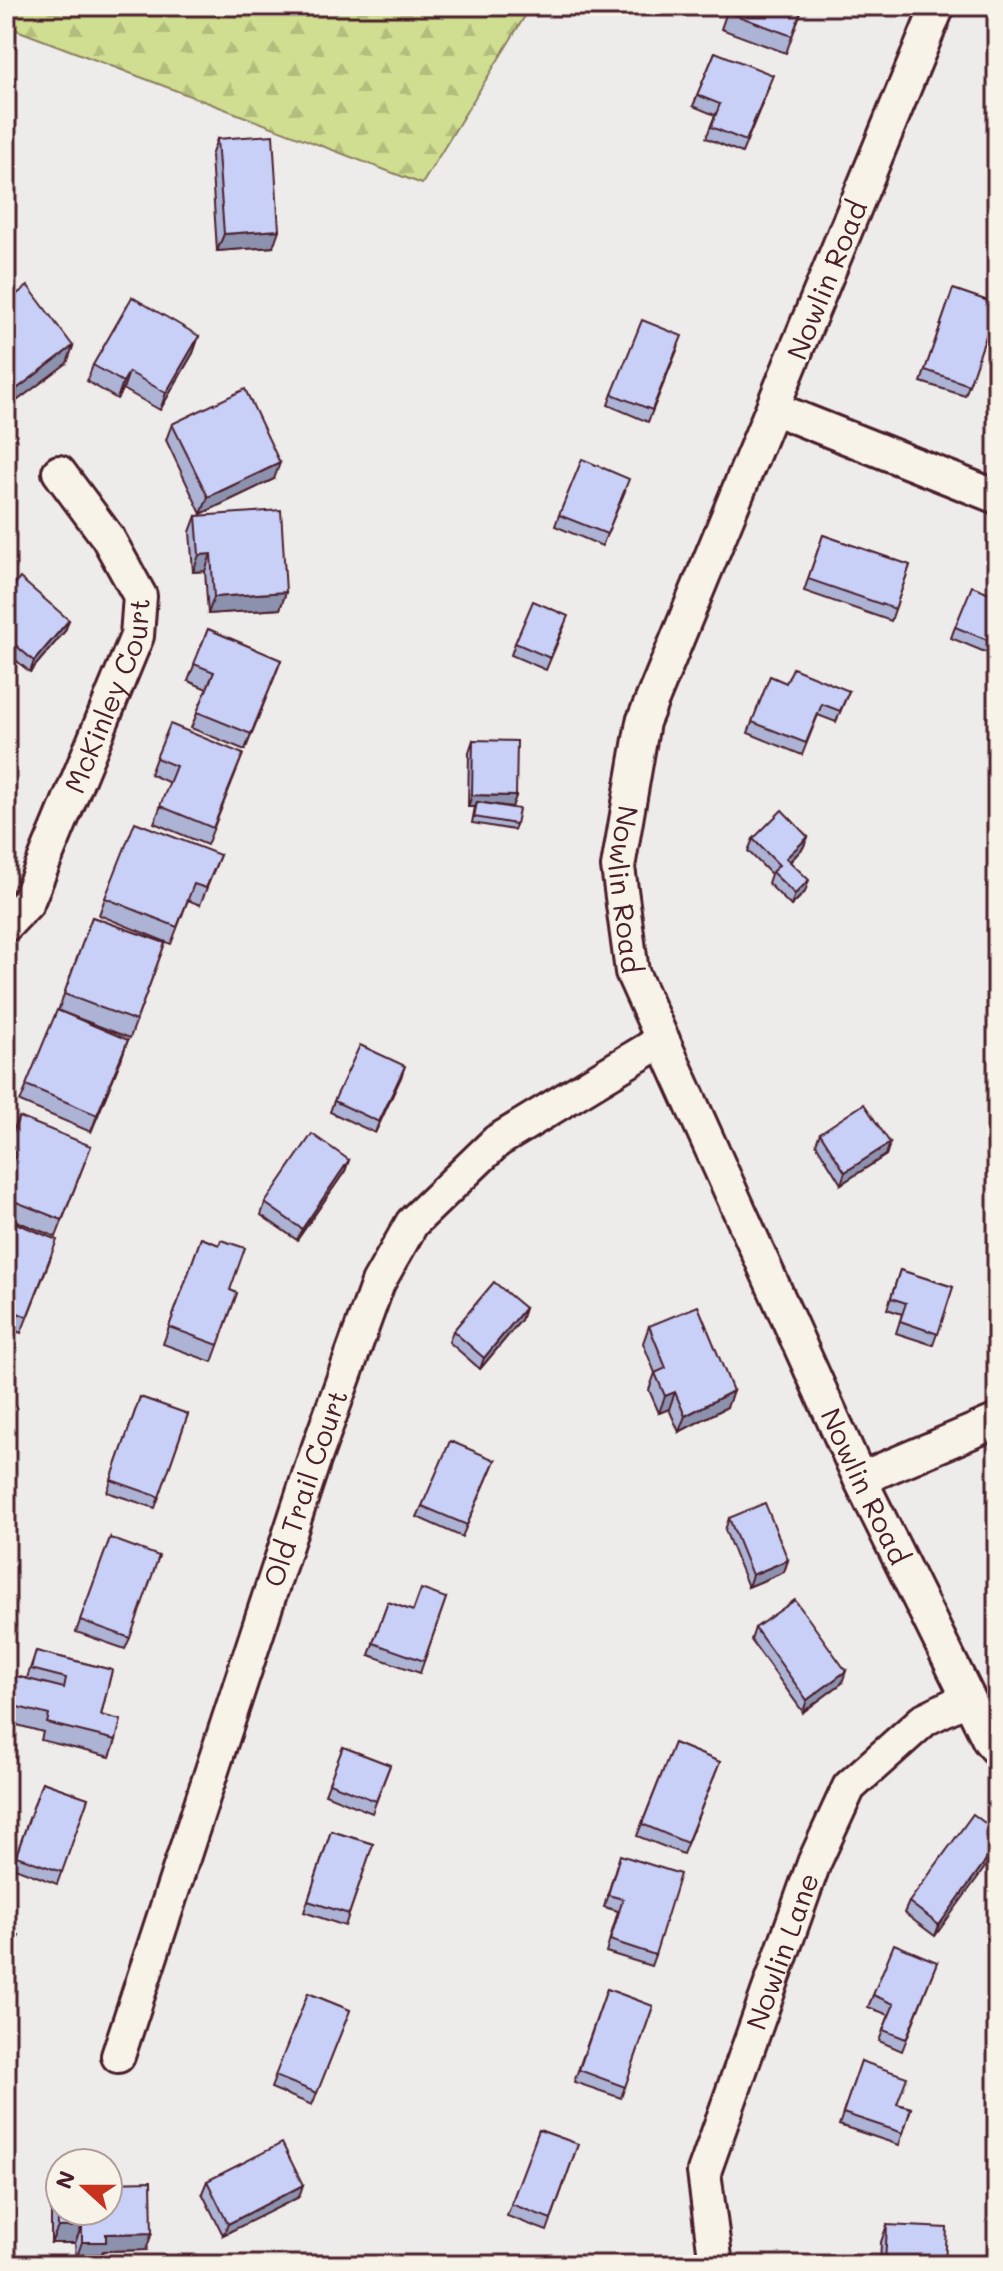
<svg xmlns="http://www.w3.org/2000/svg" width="1003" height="2271" font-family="Mali,sans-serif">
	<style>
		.forest { fill: url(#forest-firs); stroke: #8c7e5e; stroke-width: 2 }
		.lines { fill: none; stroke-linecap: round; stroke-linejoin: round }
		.street-casing { stroke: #4a1f2b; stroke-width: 38 }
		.street { stroke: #f7f3e8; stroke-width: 32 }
		.wall { fill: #acb3d5; stroke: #4a1f2b; stroke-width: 2 }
		.shaded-wall { fill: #8c92ae; stroke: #4a1f2b; stroke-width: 2 }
		.building { fill: #c8d0f8; stroke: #4a1f2b; stroke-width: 2 }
		.labels { text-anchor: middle; stroke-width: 6; stroke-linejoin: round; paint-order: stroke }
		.street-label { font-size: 28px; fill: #4a1f2b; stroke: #f7f3e8 }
	</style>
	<defs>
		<pattern id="forest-firs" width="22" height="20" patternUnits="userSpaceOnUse" patternTransform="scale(2)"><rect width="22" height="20" fill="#cfde91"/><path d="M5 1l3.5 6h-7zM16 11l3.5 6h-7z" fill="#b3be7d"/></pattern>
	</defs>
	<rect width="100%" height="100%" fill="#eeeceb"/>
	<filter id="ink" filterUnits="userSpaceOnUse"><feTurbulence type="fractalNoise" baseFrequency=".0125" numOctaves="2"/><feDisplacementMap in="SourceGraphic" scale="16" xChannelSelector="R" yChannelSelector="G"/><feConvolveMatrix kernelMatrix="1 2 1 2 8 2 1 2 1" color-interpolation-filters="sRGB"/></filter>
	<g filter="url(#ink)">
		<!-- forest -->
		<path class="forest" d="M6,6H531L422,184L6,26Z"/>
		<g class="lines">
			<defs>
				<g id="street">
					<path id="s1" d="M938,6L643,722L618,867L632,972L860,1479L989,1740L997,1749"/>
					<path d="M775,409L997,497"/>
					<path id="s2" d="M6,925L27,903L137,636L140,596L108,538L59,472"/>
					<path d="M860,1479L997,1421"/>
					<path id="s3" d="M118,2056L313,1463L378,1283L412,1223L497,1141L663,1040"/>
					<path id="s4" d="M716,2265L704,2172L814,1863L849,1787L925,1719L968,1698"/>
				</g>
			</defs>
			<!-- street casing -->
			<use href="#street" class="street-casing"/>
			<!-- street -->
			<use href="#street" class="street"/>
		</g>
		<!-- wall -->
		<g class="wall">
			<path d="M729,6H803L786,53L721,29Z"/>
			<path d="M715,52L769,87L742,153L706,138L715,115L693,106Z"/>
			<path d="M217,139L273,247L217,251L211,156Z"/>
			<path d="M997,152V170L991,167Z"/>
			<path d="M953,289L997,304L965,396L921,382Z"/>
			<path d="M6,302L73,346L67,363L6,409Z"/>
			<path d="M199,336L193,353L160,410L123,389L117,399L87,381L93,365Z"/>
			<path d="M678,348L648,422L608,405L612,394Z"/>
			<path d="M172,424L274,479L201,514L166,440Z"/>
			<path d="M625,491L602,546L555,526L559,515Z"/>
			<path d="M196,516L286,592L280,609L208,614L205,571L193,572L190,532Z"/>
			<path d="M823,535L910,565L891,621L804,591Z"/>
			<path d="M6,595L69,620L65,631L30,672L6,652Z"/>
			<path d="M997,596V657L951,638L955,627Z"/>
			<path d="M564,627L546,670L511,655L515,643Z"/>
			<path d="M208,629L281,660L245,750L191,728L207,689L188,681Z"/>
			<path d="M770,676L786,683L849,691L836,722L818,715L802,755L748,733Z"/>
			<path d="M473,740L516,796L512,807L516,824L514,830L472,823L475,807H468L469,752Z"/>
			<path d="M243,754L207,845L154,823L170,783L150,774L156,758Z"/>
			<path d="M808,837L803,848L790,862L805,892L791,906L768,883L771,874L748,851L753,839Z"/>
			<path d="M220,855L200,905L188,900L171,944L99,915L105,898Z"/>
			<path d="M92,917L165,943L130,1038L59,1011L122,1057L91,1132L20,1102L58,1011Z"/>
			<path d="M401,1077L375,1133L330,1112L334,1101Z"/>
			<path d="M820,1133L890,1143L886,1155L841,1184L816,1144Z"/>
			<path d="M91,1146L56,1237L6,1217V1179L10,1170L6,1168V1148Z"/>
			<path d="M349,1160L345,1171L297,1240L261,1215L265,1203Z"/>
			<path d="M6,1219L51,1257L21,1333L6,1327Z"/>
			<path d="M201,1238L219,1245L230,1290L237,1293L212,1362L163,1344Z"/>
			<path d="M900,1270L953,1287L933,1345L896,1333L902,1314L887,1309Z"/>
			<path d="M525,1308L521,1320L480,1369L449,1342L453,1331Z"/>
			<path d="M649,1326L733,1391L727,1407L679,1432L669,1409L659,1413L649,1390L655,1373L643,1343Z"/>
			<path d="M140,1397L188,1414L155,1508L107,1492Z"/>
			<path d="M495,1460L462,1537L417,1517L422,1506Z"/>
			<path d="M729,1518L788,1560L784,1572L748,1587L725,1530Z"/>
			<path d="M997,1525V1561L988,1543L994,1526Z"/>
			<path d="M110,1538L130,1638L125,1649L76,1632Z"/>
			<path d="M446,1598L420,1673L369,1655L388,1602L413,1611Z"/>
			<path d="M755,1628L842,1683L803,1712L751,1640Z"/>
			<path d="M36,1651L112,1670L101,1715L116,1740L110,1757L41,1740L43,1732L6,1722V1679L27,1678Z"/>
			<path d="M674,1743L720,1762L683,1854L637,1836Z"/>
			<path d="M343,1747L390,1765L372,1813L325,1794Z"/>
			<path d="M42,1782L88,1798L57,1884L12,1867Z"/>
			<path d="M331,1831L373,1844L345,1926L304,1912Z"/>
			<path d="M997,1832L935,1936L904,1913L909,1902Z"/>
			<path d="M616,1867L655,1955L651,1966L606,1952L618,1911L604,1907Z"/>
			<path d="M937,1962L902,2051L879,2041L889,2015L868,2007L873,1995Z"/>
			<path d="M607,1989L653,2006L621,2098L574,2082Z"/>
			<path d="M308,1993L350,2010L312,2105L271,2088Z"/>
			<path d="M861,2061L897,2104L911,2108L899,2145L839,2125Z"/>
			<path d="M539,2130L578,2144L547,2231L507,2216Z"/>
			<path d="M207,2181L299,2197L223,2235L202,2193Z"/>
			<path d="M57,2183L146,2250L103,2251L100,2258L76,2259L75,2243H51V2200Z"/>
			<path d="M887,2225L945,2265H880L881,2242Z"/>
		</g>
		<!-- shaded-wall -->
		<g class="shaded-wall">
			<path d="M279,230L273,247L217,251L224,234Z"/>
			<path d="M199,336L193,353L160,410L166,393Z"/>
			<path d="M73,346L67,363L6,409V404L10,394Z"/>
			<path d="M129,372L123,389L117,399L123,382Z"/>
			<path d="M280,463L274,479L201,514L208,497Z"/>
			<path d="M211,554L205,571L193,572L199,555Z"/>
			<path d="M286,592L280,609L208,614L214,597Z"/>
			<path d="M69,620L65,631L30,672L34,661Z"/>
			<path d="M281,660L275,676L245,750L251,734Z"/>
			<path d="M472,795L516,796L512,807L477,802L475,807H468Z"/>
			<path d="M808,837L803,848L782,869L786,858Z"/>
			<path d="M809,880L805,892L791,906L795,894Z"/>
			<path d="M128,1040L122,1057L91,1132L97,1115Z"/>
			<path d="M405,1066L401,1077L375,1133L379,1122Z"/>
			<path d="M890,1143L886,1155L841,1184L845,1172Z"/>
			<path d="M349,1160L345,1171L297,1240L302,1229Z"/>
			<path d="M525,1308L521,1320L480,1369L484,1358Z"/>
			<path d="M733,1391L727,1407L679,1432L685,1416Z"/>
			<path d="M675,1392L669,1409L659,1413L665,1396Z"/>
			<path d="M788,1560L784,1572L748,1587L752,1575Z"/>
			<path d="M846,1671L842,1683L803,1712L807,1700Z"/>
			<path d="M997,1845V1851L935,1936L939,1925Z"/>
			<path d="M303,2185L299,2197L223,2235L228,2224Z"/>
			<path d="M82,2226L75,2243H51L58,2227Z"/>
			<path d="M152,2233L146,2250L103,2251L100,2258L76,2259L82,2242L106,2234Z"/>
		</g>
		<!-- building -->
		<g class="building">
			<path d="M729,6H803L792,36L727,12Z"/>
			<path d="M715,52L773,75L746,141L711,127L720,104L697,95Z"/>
			<path d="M273,135L279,230L224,234L217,139Z"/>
			<path d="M28,286L73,346L10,394L6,389V302Z"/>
			<path d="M953,289L997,304L969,385L925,370Z"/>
			<path d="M132,297L199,336L166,393L129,372L123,382L93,365Z"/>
			<path d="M642,320L682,336L652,410L612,394Z"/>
			<path d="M245,389L280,463L208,497L172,424Z"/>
			<path d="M582,459L629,479L607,534L559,515Z"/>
			<path d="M281,510L286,592L214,597L211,554L199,555L196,516Z"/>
			<path d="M823,535L910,565L895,609L808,579Z"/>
			<path d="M20,578L69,620L34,661L6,637V595Z"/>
			<path d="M972,586L997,596V644L955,627Z"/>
			<path d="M533,601L568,616L550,658L515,643Z"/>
			<path d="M208,629L281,660L251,734L197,712L214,672L194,664Z"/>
			<path d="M793,668L849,691L840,711L822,704L806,743L752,722L770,676L786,683Z"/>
			<path d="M170,724L243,754L213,828L160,806L176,766L156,758Z"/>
			<path d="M473,740L517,741L516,796L472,795Z"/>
			<path d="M477,802L519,809L516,824L474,817Z"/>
			<path d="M782,810L808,837L786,858L809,880L795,894L772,872L779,865L753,839Z"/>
			<path d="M135,822L220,855L206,888L194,884L177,927L105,898Z"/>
			<path d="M92,917L165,943L136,1021L64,994Z"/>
			<path d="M57,1010L128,1040L97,1115L26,1085Z"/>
			<path d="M360,1045L405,1066L379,1122L334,1101Z"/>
			<path d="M864,1104L890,1143L845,1172L820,1133Z"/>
			<path d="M19,1117L91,1146L62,1220L6,1198V1179L16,1153L6,1148Z"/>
			<path d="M312,1134L349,1160L302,1229L265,1203Z"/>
			<path d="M6,1219L57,1240L27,1317L6,1308Z"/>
			<path d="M201,1238L219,1245L221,1240L245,1248L230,1290L237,1293L218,1345L169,1327Z"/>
			<path d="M900,1270L953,1287L938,1334L900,1321L906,1303L891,1298Z"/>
			<path d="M494,1282L525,1308L484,1358L453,1331Z"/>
			<path d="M698,1306L733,1391L685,1416L675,1392L665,1396L655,1373L666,1368L649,1326Z"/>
			<path d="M140,1397L188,1414L159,1497L111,1480Z"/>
			<path d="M450,1441L495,1460L467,1525L422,1506Z"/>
			<path d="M765,1503L788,1560L752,1575L729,1518Z"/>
			<path d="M110,1538L159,1556L130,1638L80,1620Z"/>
			<path d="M421,1589L446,1598L424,1661L373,1643L388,1602L413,1611Z"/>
			<path d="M795,1600L846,1671L807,1700L755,1628Z"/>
			<path d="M36,1651L112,1670L101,1715L121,1720L116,1740L47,1723L49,1715L6,1704V1681L8,1674L64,1688L66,1678L31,1669Z"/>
			<path d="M674,1743L720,1762L687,1843L642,1824Z"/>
			<path d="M343,1747L390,1765L376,1801L329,1783Z"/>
			<path d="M42,1782L88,1798L62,1872L16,1856Z"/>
			<path d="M973,1814L997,1832V1845L939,1925L909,1902Z"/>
			<path d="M331,1831L373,1844L349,1914L308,1901Z"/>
			<path d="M620,1855L680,1874L655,1955L610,1940L623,1899L608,1895Z"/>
			<path d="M6,1930L19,1935L6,1973Z"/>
			<path d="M894,1944L937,1962L906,2039L883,2030L894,2004L873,1995Z"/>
			<path d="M607,1989L653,2006L625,2087L579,2070Z"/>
			<path d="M308,1993L350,2010L317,2093L275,2076Z"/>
			<path d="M861,2061L907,2077L897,2104L911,2108L903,2133L843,2113Z"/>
			<path d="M539,2130L578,2144L551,2219L511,2204Z"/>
			<path d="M282,2143L303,2185L228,2224L207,2181Z"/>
			<path d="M151,2181L152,2233L106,2234V2242H82V2226L58,2227L57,2183H60V2211H108V2182Z"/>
			<path d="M887,2225L947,2228L945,2265H885Z"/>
		</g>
	</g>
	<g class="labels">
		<!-- street labels -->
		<g class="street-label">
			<text transform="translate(827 280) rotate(-68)" y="10">Nowlin Road</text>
			<text dy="10" stroke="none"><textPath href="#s2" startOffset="254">McKinley Court</textPath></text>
			<text dy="10" stroke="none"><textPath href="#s1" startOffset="944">Nowlin Road</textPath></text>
			<text dy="10" stroke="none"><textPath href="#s1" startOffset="1592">Nowlin Road</textPath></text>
			<text dy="10" stroke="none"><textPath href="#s3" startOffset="598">Old Trail Court</textPath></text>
			<text dy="10" stroke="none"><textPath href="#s4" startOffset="328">Nowlin Lane</textPath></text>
		</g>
	</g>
	<!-- margin -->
	<rect width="1003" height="2271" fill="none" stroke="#f7f3e8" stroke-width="32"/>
	<rect x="16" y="16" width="971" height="2239" fill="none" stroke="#4a1f2b" stroke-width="3" filter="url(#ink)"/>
	<!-- north arrow -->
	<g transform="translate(84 2187) rotate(291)"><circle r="38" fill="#f7f3e8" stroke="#b29e9c" stroke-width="2"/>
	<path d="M0-6L14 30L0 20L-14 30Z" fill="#c8321e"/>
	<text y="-12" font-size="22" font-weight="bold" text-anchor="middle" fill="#4a1f2b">N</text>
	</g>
</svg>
